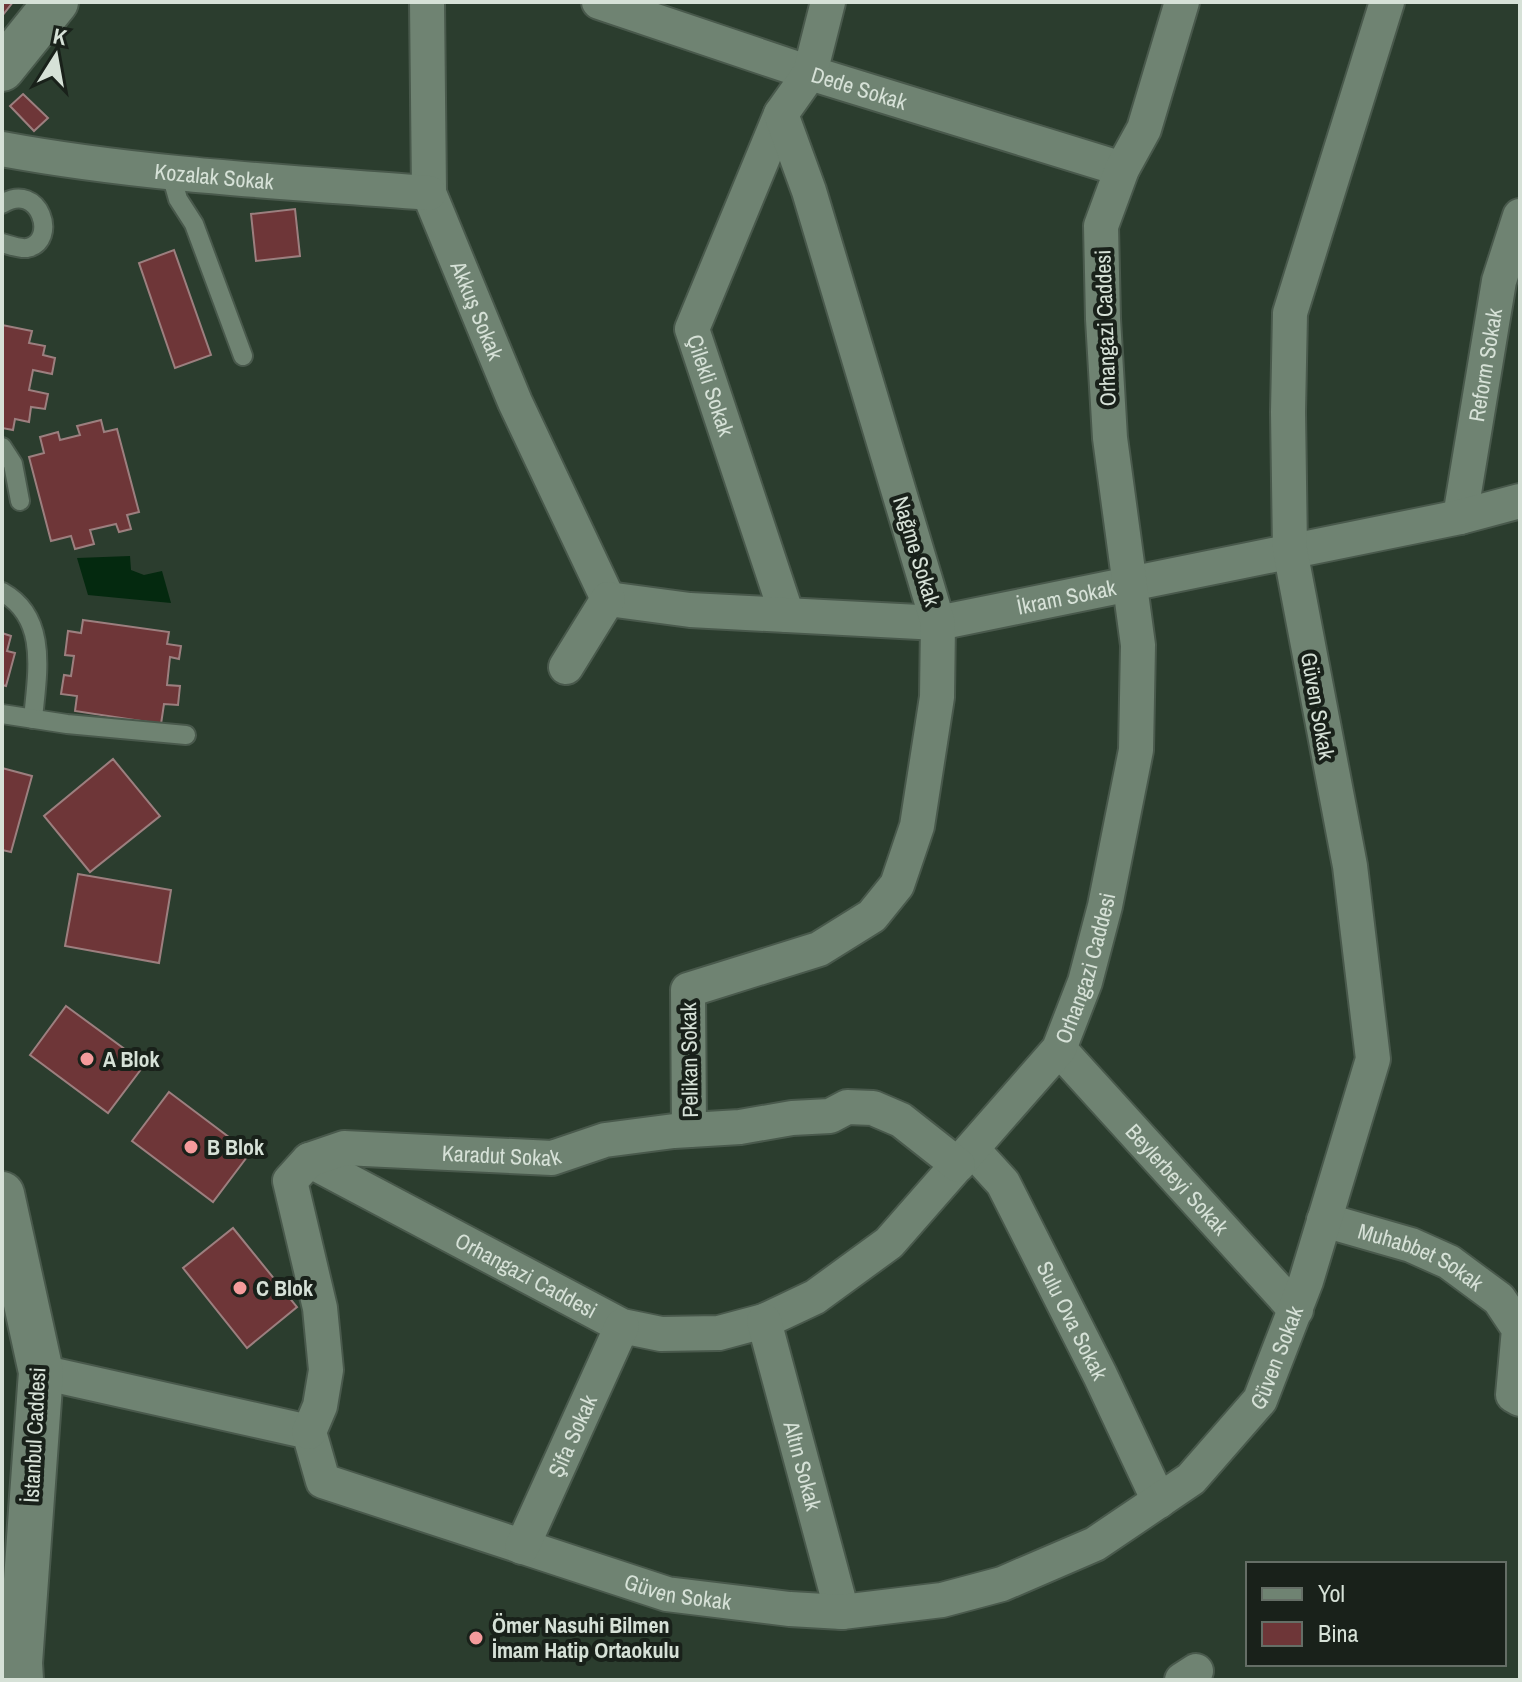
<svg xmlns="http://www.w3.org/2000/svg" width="1522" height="1682" font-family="'Archivo Narrow',sans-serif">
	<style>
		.water { fill: #04290f }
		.building { fill: #6e3638; stroke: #9c7f7f; stroke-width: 2 }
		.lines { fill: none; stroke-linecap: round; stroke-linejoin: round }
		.lane-casing { stroke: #49594c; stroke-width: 22 }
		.street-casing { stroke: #49594c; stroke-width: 38 }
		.secondary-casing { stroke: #49594c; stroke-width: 48 }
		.lane { stroke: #6f8372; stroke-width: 18 }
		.street { stroke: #6f8372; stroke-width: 34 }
		.secondary { stroke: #6f8372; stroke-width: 44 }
		.poi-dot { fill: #f59b9c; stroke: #19211a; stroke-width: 3 }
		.labels { text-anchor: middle; stroke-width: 8; stroke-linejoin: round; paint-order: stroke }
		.street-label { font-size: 22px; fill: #d6e1d7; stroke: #19211a }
		.poi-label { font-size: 22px; font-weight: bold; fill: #d6e1d7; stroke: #19211a; text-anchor: start }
	</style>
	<rect width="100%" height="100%" fill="#2b3d2e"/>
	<!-- water -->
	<path class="water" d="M130,556L131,570L144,575L162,571L171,603L88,595L77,558Z"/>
	<!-- building -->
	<g class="building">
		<path d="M2,2H13L2,16Z"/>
		<path d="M23,94L48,118L34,131L10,106Z"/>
		<path d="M295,209L300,256L256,261L251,214Z"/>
		<path d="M174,250L211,355L175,368L139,263Z"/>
		<path d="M2,325L32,331L29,343L45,346L43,355L55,358L52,374L33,370L29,390L48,394L45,409L31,407L29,422L15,419L13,430L2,428Z"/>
		<path d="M101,420L104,432L117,429L139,512L127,515L131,529L119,532L116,524L90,530L94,544L75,549L71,536L51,541L29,457L44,453L40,437L58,432L60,440L80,435L77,426Z"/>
		<path d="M83,620L169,632L167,644L181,646L179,659L170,657L167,685L180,686L178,705L164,704L161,724L75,711L77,696L61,694L64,675L71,676L74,656L65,655L68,631L81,633Z"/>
		<path d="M2,633L11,636L7,651L15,653L6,686L2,685Z"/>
		<path d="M113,759L160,816L90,872L44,816Z"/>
		<path d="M2,768L32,776L11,852L2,850Z"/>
		<path d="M78,874L171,890L159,963L65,946Z"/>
		<path d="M66,1006L145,1064L108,1113L30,1055Z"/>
		<path d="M169,1092L250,1153L213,1202L132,1141Z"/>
		<path d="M233,1228L297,1307L247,1348L183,1268Z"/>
	</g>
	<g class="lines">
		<defs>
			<g id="lane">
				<path d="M170,171L178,199L194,224L243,356"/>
				<path d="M2,204C40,180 59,242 27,248C20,249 9,245 2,243"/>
				<path d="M2,447L13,464L20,501"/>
				<path d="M2,592C49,618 37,674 33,719"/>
				<path d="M2,714L67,724L186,735"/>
			</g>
			<g id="street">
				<path id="s1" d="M427,2L429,193L515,402L608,599"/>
				<path id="s2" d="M599,2L810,73L1122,169"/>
				<path id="s3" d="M781,114L692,329L787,615"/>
				<path id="s4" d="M2,149C143,175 287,182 429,193"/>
				<path id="s5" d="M1460,517L1499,281L1520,216"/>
				<path id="s6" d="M608,599L690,610L938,623L1460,517L1520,501"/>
				<path d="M566,667L608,599"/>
				<path id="s7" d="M1059,1049L1296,1310"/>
				<path d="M689,1130L688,990L819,949L872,916L897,885L917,826L937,697L938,623L809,191L781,114L810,73L828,2"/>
				<path id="s8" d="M972,1149L1003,1183L1100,1375L1159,1501"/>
				<path id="s9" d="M309,1160L622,1326L661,1334L719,1333L764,1321L815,1297L889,1243L1059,1049L1085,982L1105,906L1136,750L1138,645L1110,438L1103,319L1101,226L1122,169L1144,129L1182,2"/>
				<path id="s10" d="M1324,1220L1411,1245L1449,1262L1499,1299L1519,1329L1513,1395L1520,1399"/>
				<path id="s11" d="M764,1321L842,1612"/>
				<path id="s12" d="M41,1372L309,1432L323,1481L667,1594L790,1609L842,1612L942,1600L1002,1584L1095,1544L1191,1479L1260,1400L1306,1281L1373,1059L1350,866L1290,550L1288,412L1290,313L1387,2"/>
				<path id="s13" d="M309,1432L320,1406L326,1370L320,1308L290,1181L309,1160L344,1148L552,1158L605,1140L674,1131L740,1127L792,1118L830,1116L847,1107L873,1108L901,1120L958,1165"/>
				<path id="s14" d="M522,1547L622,1326"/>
				<path d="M1182,1680L1196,1671"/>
			</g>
			<g id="secondary">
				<path d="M2,69L56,2"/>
				<path d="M2,1194L41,1372L20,1663L21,1680"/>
			</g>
		</defs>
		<!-- lane casing -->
		<use href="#lane" class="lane-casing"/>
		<!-- street casing -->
		<use href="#street" class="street-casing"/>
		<!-- secondary casing -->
		<use href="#secondary" class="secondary-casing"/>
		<!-- lane -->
		<use href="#lane" class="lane"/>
		<!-- street -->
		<use href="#street" class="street"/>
		<!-- secondary -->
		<use href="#secondary" class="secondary"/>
	</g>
	<!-- markers -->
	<g class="poi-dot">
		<circle cx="87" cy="1059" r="8"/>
		<circle cx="191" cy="1147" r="8"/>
		<circle cx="240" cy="1288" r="8"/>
		<circle cx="476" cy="1638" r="8"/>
	</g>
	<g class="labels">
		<!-- street labels -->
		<g class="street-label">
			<text dy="8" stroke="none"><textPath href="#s2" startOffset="274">Dede Sokak</textPath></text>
			<text dy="8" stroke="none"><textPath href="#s4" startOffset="214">Kozalak Sokak</textPath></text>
			<text dy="8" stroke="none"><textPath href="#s1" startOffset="318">Akkuş Sokak</textPath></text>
			<text transform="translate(1105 328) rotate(-92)" y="8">Orhangazi Caddesi</text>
			<text dy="8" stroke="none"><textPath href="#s5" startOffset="154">Reform Sokak</textPath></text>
			<text dy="8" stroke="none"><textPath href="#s3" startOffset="292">Çilekli Sokak</textPath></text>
			<text transform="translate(917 551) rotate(73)" y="8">Nağme Sokak</text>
			<text dy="8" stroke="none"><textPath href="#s6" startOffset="462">İkram Sokak</textPath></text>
			<text transform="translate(1318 706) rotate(80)" y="8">Güven Sokak</text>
			<text dy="8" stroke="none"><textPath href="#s9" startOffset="990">Orhangazi Caddesi</textPath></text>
			<text transform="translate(689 1060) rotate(-91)" y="8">Pelikan Sokak</text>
			<text dy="8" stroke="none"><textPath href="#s13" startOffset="480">Karadut Sokak</textPath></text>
			<text dy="8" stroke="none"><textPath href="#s7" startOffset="176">Beylerbeyi Sokak</textPath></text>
			<text dy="8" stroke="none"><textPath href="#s10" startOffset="104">Muhabbet Sokak</textPath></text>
			<text dy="8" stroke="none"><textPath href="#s9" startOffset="246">Orhangazi Caddesi</textPath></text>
			<text dy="8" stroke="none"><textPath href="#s8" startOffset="200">Sulu Ova Sokak</textPath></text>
			<text dy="8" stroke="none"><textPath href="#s12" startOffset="1394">Güven Sokak</textPath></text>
			<text transform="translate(34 1435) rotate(-87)" y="8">İstanbul Caddesi</text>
			<text dy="8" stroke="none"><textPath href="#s14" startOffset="122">Şifa Sokak</textPath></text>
			<text dy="8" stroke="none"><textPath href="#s11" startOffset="150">Altın Sokak</textPath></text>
			<text dy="8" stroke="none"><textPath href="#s12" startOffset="698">Güven Sokak</textPath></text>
		</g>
		<!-- poi labels -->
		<g class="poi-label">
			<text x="103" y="1067">A Blok</text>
			<text x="207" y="1155">B Blok</text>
			<text x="256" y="1296">C Blok</text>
			<text x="492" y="1633">Ömer Nasuhi Bilmen<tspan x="492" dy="25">İmam Hatip Ortaokulu</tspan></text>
		</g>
	</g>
	<!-- border -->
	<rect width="1522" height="1682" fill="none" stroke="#d6e1d7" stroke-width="8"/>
	<!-- legend -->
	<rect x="1246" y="1562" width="260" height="104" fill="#19211a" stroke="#656e66" stroke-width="2"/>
	<rect x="1262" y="1588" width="40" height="12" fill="#6f8372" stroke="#656e66" stroke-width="2"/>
	<text x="1318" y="1602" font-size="24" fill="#d6e1d7">Yol</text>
	<rect x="1262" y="1622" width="40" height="24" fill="#6e3638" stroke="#656e66" stroke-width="2"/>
	<text x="1318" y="1642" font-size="24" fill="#d6e1d7">Bina</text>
	<!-- north arrow -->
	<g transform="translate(56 56) rotate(11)" stroke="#19211a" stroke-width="6" paint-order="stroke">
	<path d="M0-6L14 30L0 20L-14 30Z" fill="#d6e1d7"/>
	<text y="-12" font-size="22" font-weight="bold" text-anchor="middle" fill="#d6e1d7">K</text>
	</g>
</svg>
